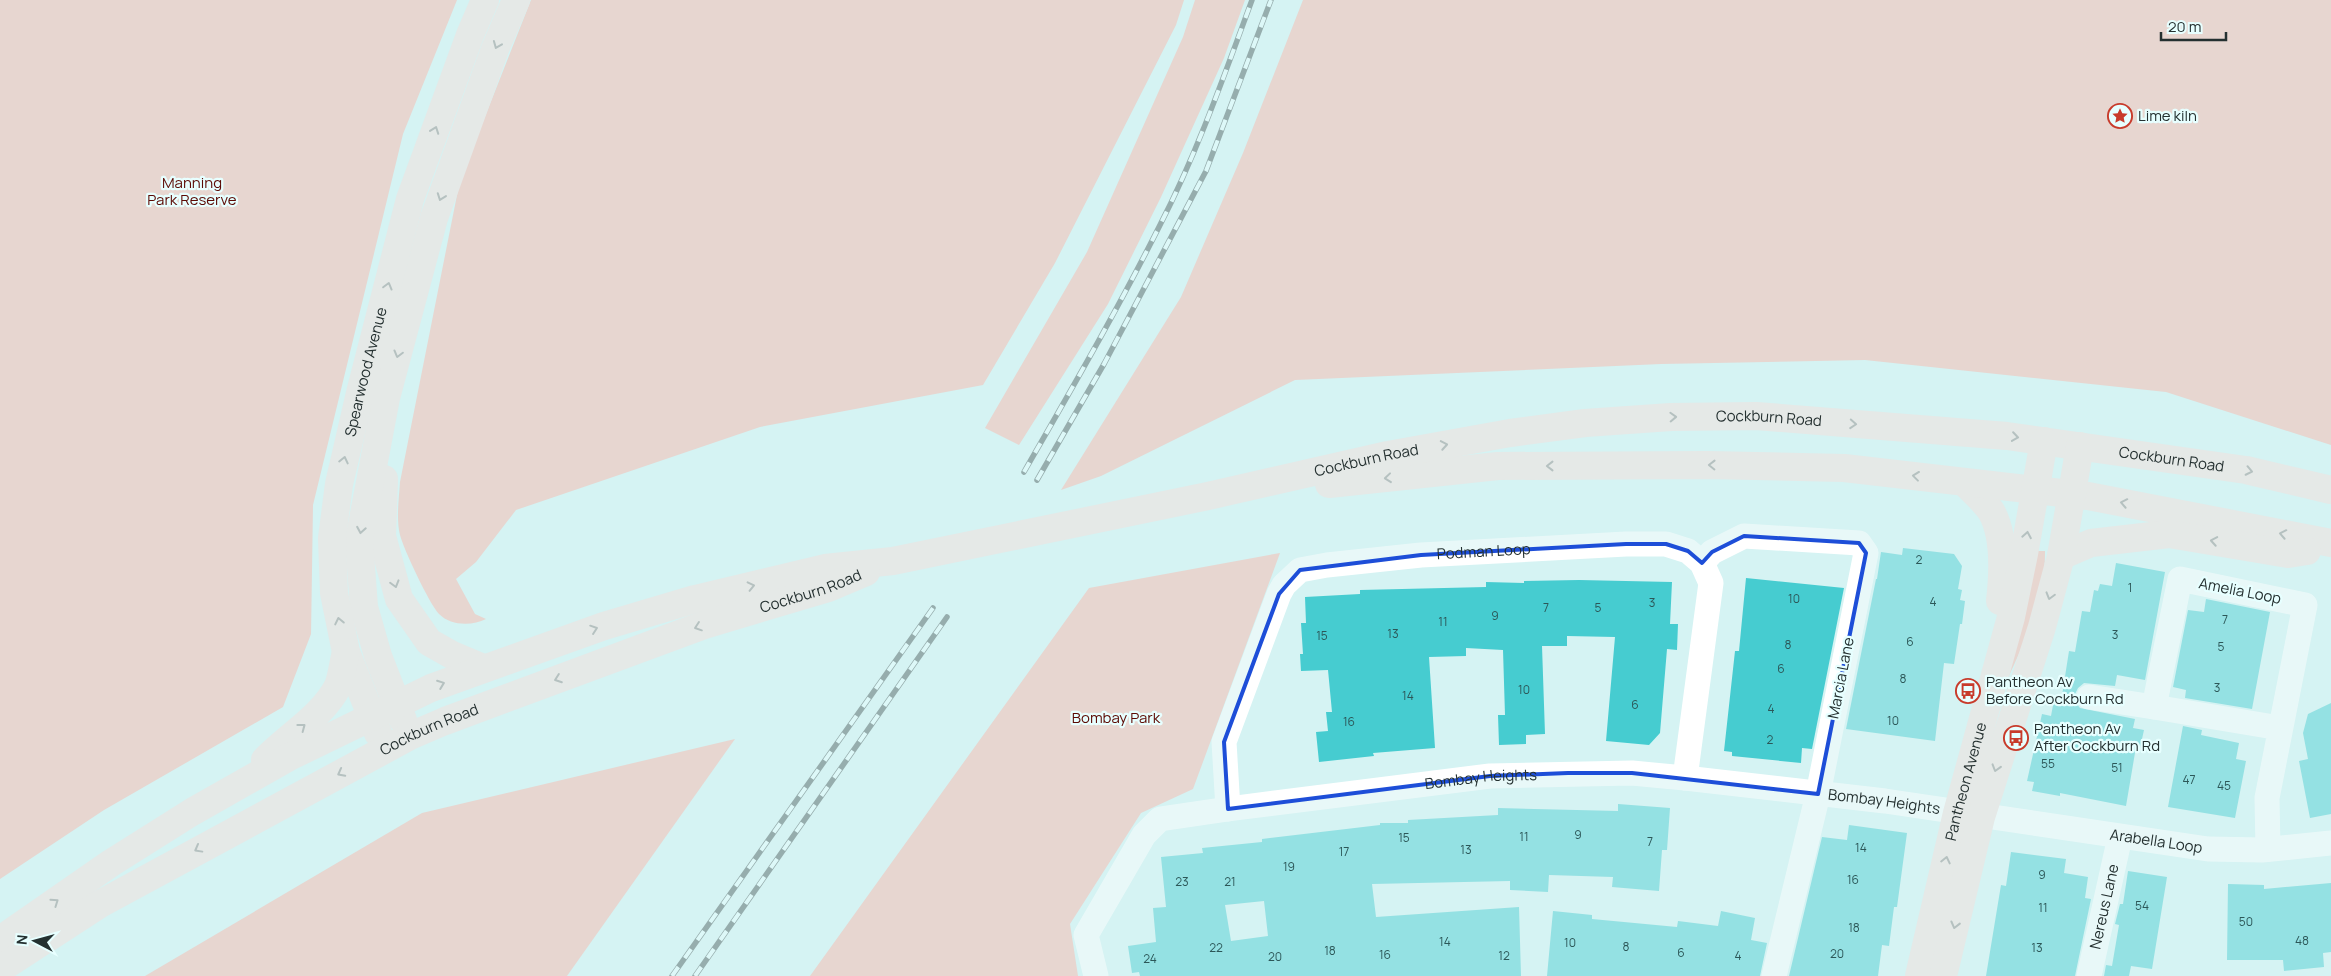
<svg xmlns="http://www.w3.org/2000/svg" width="2331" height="976" font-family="Manrope,sans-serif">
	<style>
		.green { fill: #fcb3a7 }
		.building { fill: #46ccd0; fill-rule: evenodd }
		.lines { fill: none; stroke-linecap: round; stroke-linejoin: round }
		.minor { stroke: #fff; stroke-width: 25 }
		.major { stroke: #f8ddd9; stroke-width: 28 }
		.rail-casing { stroke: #4a5a5a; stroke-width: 5.5 }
		.rail { stroke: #e7ffff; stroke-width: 4; stroke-dasharray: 11; stroke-linecap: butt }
		.oneway { stroke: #8e8684 }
		.marked { fill: none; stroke: #1d4ed8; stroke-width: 4; stroke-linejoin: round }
		.labels { text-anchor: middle; stroke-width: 4.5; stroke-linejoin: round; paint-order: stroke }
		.number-label { font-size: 12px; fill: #2c5758 }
		.poi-label { font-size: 15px; fill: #243030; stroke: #e7ffff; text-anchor: start }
		.park-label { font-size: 15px; fill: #5c0a04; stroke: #e7ffff }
		.street-label { font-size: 15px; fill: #243030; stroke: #e7ffff }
	</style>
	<rect width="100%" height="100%" fill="#d5f3f3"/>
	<!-- green -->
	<g class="green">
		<path d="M0,0H457L403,134L313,505L311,634L283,707L104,810L0,879Z"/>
		<path d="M531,0H1184L1176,25L1055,263L983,385L760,427L516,510L476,562L456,579L475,614L486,619C472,626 451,626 439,614C429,603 404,550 400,535C396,518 399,499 400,482L460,180Z"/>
		<path d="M1195,0H1245L1224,58L1161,197L1108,304L1019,445L985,428L1087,252L1183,37Z"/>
		<path d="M1303,0H2331V445L2166,392L1865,360L1661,364L1295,380L1101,476L1061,490L1181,297L1243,153Z"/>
		<path d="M2037,551H2045C2046,593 2021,654 2001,691Z"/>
		<path d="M1280,553L1193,789L1141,813L1070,924L1078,976H810L1089,588Z"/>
		<path d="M735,739L567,976H145L422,813Z"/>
	</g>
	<!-- building -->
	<g class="building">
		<path d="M1903,548L1954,554L1962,566L1958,589L1962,590L1960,600L1965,601L1962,624H1960L1954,664L1944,663L1935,741L1846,729L1876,579H1877L1881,552L1902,555Z"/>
		<path d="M2116,563L2165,572L2145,680L2117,675L2115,686L2084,683L2078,688L2075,694L2076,703L2080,708L2135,719L2133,728L2144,730L2140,748L2136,747L2126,806L2060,793V796L2032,791L2034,782L2027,781L2042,714L2051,716L2054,700L2061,702L2069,651L2075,652L2082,611L2090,612L2094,590L2098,591L2100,584L2112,586Z"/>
		<path d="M1746,578L1844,588L1812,749L1802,748L1801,763L1732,756V752L1724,751L1735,651H1739Z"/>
		<path d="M1579,580L1672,582L1670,624H1678L1677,650L1667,649L1660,733L1649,745L1606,741L1615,637L1567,636V646H1542L1545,734L1526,735V744L1499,745L1498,715H1505L1503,650L1466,648V656L1429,657L1435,748L1373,753L1374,756L1319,762L1316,732L1328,731L1326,712H1332L1328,670L1301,671L1300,654H1303L1301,623H1306L1305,597L1360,594V590L1486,587V582L1524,583V581Z"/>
		<path d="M2206,599L2270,612L2252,709L2185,698L2186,690L2173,687L2188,610L2204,612Z"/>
		<path d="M2331,703V814L2310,818L2299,761L2308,759L2303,733L2308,714Z"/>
		<path d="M2183,726L2202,730L2201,735L2239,743L2236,759L2246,761L2235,818L2168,807Z"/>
		<path d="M1618,804L1670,808L1667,850H1662L1659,891L1612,887L1613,877L1549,875L1548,892L1510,890V881L1372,884L1376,917L1519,907L1521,976H1140L1139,972L1132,973L1128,946L1156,942L1153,908L1166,907L1161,857L1203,853L1202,848L1262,842V839L1380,825V823H1408V820L1498,815V808L1618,811ZM1264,901L1268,936L1231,941L1225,905Z"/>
		<path d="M1849,825L1907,833L1897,907H1894L1889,946L1882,945L1878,976H1789L1822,837L1847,840Z"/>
		<path d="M2011,852L2066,859L2064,873L2088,877L2085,898L2091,899L2075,976H1986L2001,885L2006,886Z"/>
		<path d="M2128,871L2167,877L2152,969L2131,966L2129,976H2104L2106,965L2112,966L2119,925L2115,924L2120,904H2123Z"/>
		<path d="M2331,883V952L2323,953L2324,967L2284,971L2283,960H2227L2228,884L2264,885V889Z"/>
		<path d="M1553,911L1592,915V919L1677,927L1678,921L1718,926L1721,911L1755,918L1751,940L1767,943L1760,976H1547Z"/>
	</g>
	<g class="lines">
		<!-- minor -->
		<g class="minor">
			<path d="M1702,563L1712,552L1744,536L1859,543L1866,553L1818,794L1774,976"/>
			<path d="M2089,697L2154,707"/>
			<path id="s1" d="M1228,809L1224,742L1279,594L1284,585L1300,570L1327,565L1421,555L1626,544H1666L1688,551L1702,563L1711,583L1685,778"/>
			<path d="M2268,849L2267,798L2305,605L2180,579L2154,707L2280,728"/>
			<path id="s2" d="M1096,976L1086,935L1144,835L1160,819L1228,809L1490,776L1632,773L1685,778L1885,801L2208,849L2262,850L2331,843"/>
			<path id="s3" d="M2089,976L2120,837"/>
		</g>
		<!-- major -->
		<g class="major">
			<path d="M384,479L382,536L399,599L429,642L452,655L483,668"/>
			<path d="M1964,482C1973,491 1984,501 1991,511C2005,535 2003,575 2000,601"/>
			<path d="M1329,484L1498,466L1707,465L1844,468L2088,496L2331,543"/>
			<path d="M2061,556L2091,543L2169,534L2288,554L2307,551"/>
			<path d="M403,720L378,656L364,607L359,540L386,398L434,218L495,49L516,0"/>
			<path id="s4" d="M378,733L346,652L334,593L332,538L339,484L361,389L410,199L470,35L485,0"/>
			<path d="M265,760C288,736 323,716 338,686C342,676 343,663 346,652"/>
			<path id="s5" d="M0,940L111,863L192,812L289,757L431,688L604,626L695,599L825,568L893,561L1208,496L1388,455L1510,433L1585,423L1671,417L1756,416L2007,436L2246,470L2331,490"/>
			<path id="s6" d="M0,969L100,904L410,736L445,721L704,625L828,588L866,572"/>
			<path id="s7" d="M1919,976L1957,813L2011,617L2024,554L2044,441"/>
			<path d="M1943,976L1981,817L2042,627L2061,556L2080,446"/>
		</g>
		<defs>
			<g id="rail">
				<path d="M1024,472C1071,390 1118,309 1160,225C1197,153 1224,76 1252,0"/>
				<path d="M1037,480L1104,364L1206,171L1271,0"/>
				<path d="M672,976L933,608"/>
				<path d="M695,976L947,617"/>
			</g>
		</defs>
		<!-- rail casing -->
		<use href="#rail" class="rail-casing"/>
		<!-- rail -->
		<use href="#rail" class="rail"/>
	</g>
	<!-- one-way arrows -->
	<defs><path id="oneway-chevron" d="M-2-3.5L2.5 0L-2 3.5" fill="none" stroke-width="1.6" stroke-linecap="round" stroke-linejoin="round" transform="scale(1.25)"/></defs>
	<g class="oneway">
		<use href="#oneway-chevron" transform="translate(497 45) rotate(112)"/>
		<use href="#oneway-chevron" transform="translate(435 130) rotate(-70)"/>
		<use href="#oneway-chevron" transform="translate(441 197) rotate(110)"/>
		<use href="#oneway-chevron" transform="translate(388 286) rotate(-75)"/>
		<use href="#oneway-chevron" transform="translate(398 354) rotate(105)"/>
		<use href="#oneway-chevron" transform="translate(1673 417) rotate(-2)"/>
		<use href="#oneway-chevron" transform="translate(1853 424) rotate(4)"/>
		<use href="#oneway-chevron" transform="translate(2015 437) rotate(8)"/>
		<use href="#oneway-chevron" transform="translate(1444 445) rotate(-10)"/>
		<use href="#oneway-chevron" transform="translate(344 460) rotate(-77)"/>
		<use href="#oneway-chevron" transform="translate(1712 465) rotate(-179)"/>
		<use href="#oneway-chevron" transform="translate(1550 466) rotate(180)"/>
		<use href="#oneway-chevron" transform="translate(2249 471) rotate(12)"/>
		<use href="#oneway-chevron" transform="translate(1916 476) rotate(-173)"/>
		<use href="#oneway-chevron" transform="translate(1388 478) rotate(174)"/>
		<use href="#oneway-chevron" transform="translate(2124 503) rotate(-169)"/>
		<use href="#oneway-chevron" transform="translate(361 530) rotate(100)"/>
		<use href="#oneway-chevron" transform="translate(2283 534) rotate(-169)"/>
		<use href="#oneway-chevron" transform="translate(2027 535) rotate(-80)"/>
		<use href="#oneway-chevron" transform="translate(2214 541) rotate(-170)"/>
		<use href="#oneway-chevron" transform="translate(395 584) rotate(74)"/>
		<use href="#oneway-chevron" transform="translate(751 586) rotate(-13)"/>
		<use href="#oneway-chevron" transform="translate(2050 596) rotate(106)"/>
		<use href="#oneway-chevron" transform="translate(339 621) rotate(-102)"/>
		<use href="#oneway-chevron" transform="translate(698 627) rotate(161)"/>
		<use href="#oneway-chevron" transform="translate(594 629) rotate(-19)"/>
		<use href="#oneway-chevron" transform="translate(558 679) rotate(160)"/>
		<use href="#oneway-chevron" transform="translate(441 684) rotate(-21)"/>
		<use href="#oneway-chevron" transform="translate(302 727) rotate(-37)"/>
		<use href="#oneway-chevron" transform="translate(1996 768) rotate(107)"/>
		<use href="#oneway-chevron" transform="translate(341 773) rotate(152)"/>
		<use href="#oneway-chevron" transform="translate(198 849) rotate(151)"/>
		<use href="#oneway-chevron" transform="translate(1946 860) rotate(-77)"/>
		<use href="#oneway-chevron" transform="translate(55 902) rotate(-35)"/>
		<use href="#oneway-chevron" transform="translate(1955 925) rotate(104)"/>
	</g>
	<!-- marked area -->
	<path d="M0 0H2331V976H0ZM1744,536L1859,543L1866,553L1818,794L1632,773H1568L1490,776L1228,809L1224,742L1279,594L1300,570L1421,555L1626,544H1666L1688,551L1702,563L1712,552Z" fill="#d5f3f3" fill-opacity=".55" fill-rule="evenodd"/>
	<path class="marked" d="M1744,536L1859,543L1866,553L1818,794L1632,773H1568L1490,776L1228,809L1224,742L1279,594L1300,570L1421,555L1626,544H1666L1688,551L1702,563L1712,552Z"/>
	<!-- icons -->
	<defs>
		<symbol id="sight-ring" viewBox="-11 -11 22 22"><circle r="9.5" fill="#e7ffff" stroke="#c83b2b" stroke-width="1.5"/><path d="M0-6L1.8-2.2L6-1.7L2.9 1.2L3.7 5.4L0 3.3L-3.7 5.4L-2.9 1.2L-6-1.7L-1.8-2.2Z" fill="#c83b2b"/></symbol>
		<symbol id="bus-ring" viewBox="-11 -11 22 22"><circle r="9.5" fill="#e7ffff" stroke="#c83b2b" stroke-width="1.5"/><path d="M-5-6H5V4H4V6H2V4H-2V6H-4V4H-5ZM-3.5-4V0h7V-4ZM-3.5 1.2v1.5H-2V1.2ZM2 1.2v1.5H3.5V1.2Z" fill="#c83b2b"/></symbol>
	</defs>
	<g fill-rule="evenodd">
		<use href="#sight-ring" x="2106" y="102" width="28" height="28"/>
		<use href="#bus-ring" x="1954" y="677" width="28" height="28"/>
		<use href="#bus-ring" x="2002" y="724" width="28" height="28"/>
	</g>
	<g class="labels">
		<!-- number labels -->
		<g class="number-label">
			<text x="1919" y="564">2</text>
			<text x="2130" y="592">1</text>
			<text x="1794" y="603">10</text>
			<text x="1933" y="606">4</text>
			<text x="1652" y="607">3</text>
			<text x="1546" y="612">7</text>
			<text x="1598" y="612">5</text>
			<text x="1495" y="620">9</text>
			<text x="2225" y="624">7</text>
			<text x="1443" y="626">11</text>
			<text x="1393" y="638">13</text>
			<text x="2115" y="639">3</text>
			<text x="1322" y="640">15</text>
			<text x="1910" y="646">6</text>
			<text x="1788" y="649">8</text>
			<text x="2221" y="651">5</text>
			<text x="1781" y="673">6</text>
			<text x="1903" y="683">8</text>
			<text x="2217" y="692">3</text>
			<text x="1524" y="694">10</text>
			<text x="1408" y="700">14</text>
			<text x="1635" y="709">6</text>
			<text x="1771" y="713">4</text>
			<text x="1893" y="725">10</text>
			<text x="1349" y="726">16</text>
			<text x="1770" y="744">2</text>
			<text x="2048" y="768">55</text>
			<text x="2117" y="772">51</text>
			<text x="2189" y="784">47</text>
			<text x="2224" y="790">45</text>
			<text x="1578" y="839">9</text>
			<text x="1524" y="841">11</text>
			<text x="1404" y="842">15</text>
			<text x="1650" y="846">7</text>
			<text x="1861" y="852">14</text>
			<text x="1466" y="854">13</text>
			<text x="1344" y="856">17</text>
			<text x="1289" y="871">19</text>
			<text x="2042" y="879">9</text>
			<text x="1853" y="884">16</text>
			<text x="1182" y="886">23</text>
			<text x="1230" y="886">21</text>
			<text x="2142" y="910">54</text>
			<text x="2043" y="912">11</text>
			<text x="2246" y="926">50</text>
			<text x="1854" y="932">18</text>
			<text x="2302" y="945">48</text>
			<text x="1445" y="946">14</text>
			<text x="1570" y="947">10</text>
			<text x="1626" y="951">8</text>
			<text x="1216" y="952">22</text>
			<text x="2037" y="952">13</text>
			<text x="1330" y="955">18</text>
			<text x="1681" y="957">6</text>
			<text x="1837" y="958">20</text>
			<text x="1385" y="959">16</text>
			<text x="1504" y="960">12</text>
			<text x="1738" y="960">4</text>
			<text x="1275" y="961">20</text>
			<text x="1150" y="963">24</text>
		</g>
		<!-- poi labels -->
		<g class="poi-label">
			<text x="2138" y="121">Lime kiln</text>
			<text x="1986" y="687">Pantheon Av<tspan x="1986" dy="17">Before Cockburn Rd</tspan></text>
			<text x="2034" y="734">Pantheon Av<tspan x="2034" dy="17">After Cockburn Rd</tspan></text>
		</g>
		<!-- park labels -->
		<g class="park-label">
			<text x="192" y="188">Manning<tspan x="192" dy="17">Park Reserve</tspan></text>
			<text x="1116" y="723">Bombay Park</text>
		</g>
		<!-- street labels -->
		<g class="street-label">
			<text dy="5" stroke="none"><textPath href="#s4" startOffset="372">Spearwood Avenue</textPath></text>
			<text dy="5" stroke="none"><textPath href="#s5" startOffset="1871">Cockburn Road</textPath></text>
			<text dy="5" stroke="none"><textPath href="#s5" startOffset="2276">Cockburn Road</textPath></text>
			<text dy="5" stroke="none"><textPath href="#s5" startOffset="1465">Cockburn Road</textPath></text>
			<text dy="5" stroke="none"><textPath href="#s1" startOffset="442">Podman Loop</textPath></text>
			<text dy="5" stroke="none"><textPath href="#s6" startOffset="898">Cockburn Road</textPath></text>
			<text transform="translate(2240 591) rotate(11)" y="5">Amelia Loop</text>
			<text transform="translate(1841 678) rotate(-79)" y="5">Marcia Lane</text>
			<text dy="5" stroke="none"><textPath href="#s6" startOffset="492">Cockburn Road</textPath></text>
			<text dy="5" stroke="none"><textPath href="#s2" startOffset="504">Bombay Heights</textPath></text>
			<text dy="5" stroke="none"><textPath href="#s7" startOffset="200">Pantheon Avenue</textPath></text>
			<text dy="5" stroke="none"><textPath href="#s2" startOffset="909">Bombay Heights</textPath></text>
			<text dy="5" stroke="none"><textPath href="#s2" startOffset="1184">Arabella Loop</textPath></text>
			<text dy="5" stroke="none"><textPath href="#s3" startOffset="71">Nereus Lane</textPath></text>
		</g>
	</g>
	<!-- north arrow -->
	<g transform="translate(35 941) rotate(276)" stroke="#e7ffff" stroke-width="4" paint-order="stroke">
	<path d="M0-4L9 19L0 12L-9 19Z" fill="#243030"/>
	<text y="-8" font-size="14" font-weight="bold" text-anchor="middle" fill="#243030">N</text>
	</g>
	<!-- scale -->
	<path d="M2161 32v8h65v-8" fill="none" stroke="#243030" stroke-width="2.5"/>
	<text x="2168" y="32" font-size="15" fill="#243030" stroke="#e7ffff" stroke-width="4" paint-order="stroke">20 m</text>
</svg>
